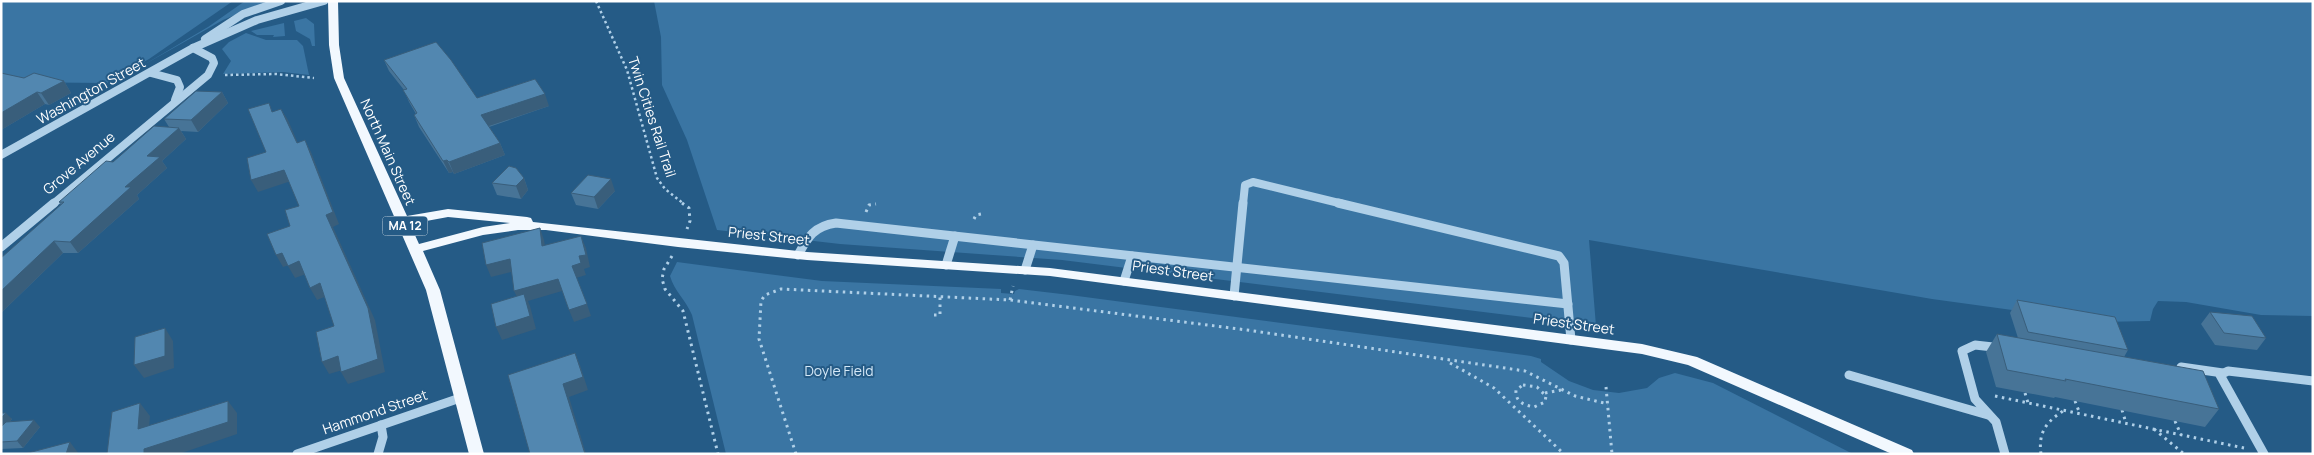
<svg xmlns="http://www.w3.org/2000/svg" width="2314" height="455" font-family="Manrope,sans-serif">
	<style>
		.green { fill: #3a75a3 }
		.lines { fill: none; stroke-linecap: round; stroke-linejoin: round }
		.path-far1 { stroke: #b0d0e8; stroke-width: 2.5; stroke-dasharray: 2.5 3; stroke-linecap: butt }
		.path { stroke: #b0d0e8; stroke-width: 3; stroke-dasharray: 2.5 4.5; stroke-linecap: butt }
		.minor-far1 { stroke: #b0d0e8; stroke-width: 8 }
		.minor { stroke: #b0d0e8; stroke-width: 9 }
		.major { fill: #f2f8fe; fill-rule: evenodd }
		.wall { fill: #477497 }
		.shaded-wall { fill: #395e7b }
		.building { fill: #5287b0; stroke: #395e7b }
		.labels { text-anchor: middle; stroke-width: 4; stroke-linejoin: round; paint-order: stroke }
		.shield { fill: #255b86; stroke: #becedb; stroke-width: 1 }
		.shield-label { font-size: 12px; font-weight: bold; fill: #fff }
		.street-label { font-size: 14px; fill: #fff; stroke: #255b86 }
		.park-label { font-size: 14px; fill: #d4e8f7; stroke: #255b86 }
	</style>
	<rect width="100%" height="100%" fill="#255b86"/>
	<!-- green -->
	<g class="green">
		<path d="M1,1H233L149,59L107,83L1,82Z"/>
		<path d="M245,1H269L223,20L140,67L208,27Z"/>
		<path d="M654,1H2313V316L2261,315L2186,302L2158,301L2153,309L2150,321L2100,322L1932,299L1589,240L1596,326L1062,260L840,244L717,230L687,140L662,85L661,37Z"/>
		<path d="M306,18L314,24L315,46H312L310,39L296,31L294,21Z"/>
		<path d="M284,23L285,36L273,37L274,35H257L251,31Z"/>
		<path d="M246,33L266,40H297L303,46L309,75L283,72L223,74L231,61L222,49L229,42Z"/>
		<path d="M677,262L822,281L1001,289V293L1014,294L1015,291L1019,289L1070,295L1531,356L1541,359V362L1569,381L1593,390L1619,393L1647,388L1659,378L1675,373L1713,383L1853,454H726L692,315C686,300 674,291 670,276Z"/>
	</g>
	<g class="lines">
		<!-- path-far1 -->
		<g class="path-far1">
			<path d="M596,1L627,70L657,178L665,189L684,204"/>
			<path d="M225,75L276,74L314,78"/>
		</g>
		<!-- path -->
		<g class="path">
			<path d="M682,203L689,208L690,221L687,229"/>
			<path d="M866,212L869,205L876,204"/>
			<path d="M974,219L976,215L981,214"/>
			<path d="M672,256L664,269L662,279L665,289L683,311L718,454"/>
			<path d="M1010,300L1013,286"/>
			<path d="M934,315H940V296"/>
			<path d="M1450,363L1494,388L1564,454"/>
			<path d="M1523,385L1537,387L1546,396L1545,402L1534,407C1524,405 1515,402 1516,390Z"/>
			<path d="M1606,387L1612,454"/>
			<path d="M1545,393L1561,390"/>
			<path d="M2025,393L2028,403"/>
			<path d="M1995,396L2244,448"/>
			<path d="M2075,401L2080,414"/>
			<path d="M2122,410L2126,423"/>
			<path d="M2175,421L2181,435"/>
			<path d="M2154,429L2184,454"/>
			<path d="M796,454L759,339L761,301L765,295L781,289L1010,300L1247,330L1525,371L1575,396L1608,404"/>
			<path d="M2041,454C2038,433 2046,422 2063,411"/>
		</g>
		<!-- minor-far1 -->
		<g class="minor-far1">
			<path d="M205,39L243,14L281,1"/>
			<path d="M151,73L177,80L180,87L175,100"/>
			<path d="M1,155L193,48L257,20L324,1"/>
			<path d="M53,204L208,75L214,63L212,58L193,48"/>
			<path d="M1243,204L1245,185L1253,182L1343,204"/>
		</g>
		<!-- minor -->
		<g class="minor">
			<path d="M1338,203L1559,256L1564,263L1571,340"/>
			<path d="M1,247L54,203"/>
			<path d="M798,255C808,237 814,226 836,223L1568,304"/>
			<path d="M946,265L955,236"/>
			<path d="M1025,270L1033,245"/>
			<path d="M1124,281L1132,256"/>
			<path d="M1234,296L1243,203"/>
			<path d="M2002,348L1975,345L1962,351L1975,399L1996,422L2005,454"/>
			<path d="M2181,367L2223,373"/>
			<path d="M1849,375L1988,415"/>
			<path d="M297,454L463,397"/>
			<path d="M378,454L383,437L381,425"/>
			<path d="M2264,454L2220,375L2228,371L2313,381"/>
		</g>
		<!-- major -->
		<path class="major" d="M328,1H338L339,45L344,78L407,216L448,209L527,217L531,218L533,222L807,252L1050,268L1642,344L1697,357L1912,450L1914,454H1892L1688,365L1642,354L1050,276L807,260L678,247L546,230H518L483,235L423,251L440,290L484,454H469L426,290L334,78L329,45ZM448,217L510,223L483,227L419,244L410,224Z"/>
	</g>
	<!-- wall -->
	<g class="wall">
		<path d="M384,60L477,98L549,106L489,127L500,143L505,155L454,174L453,172L449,173L419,127L414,115L416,114L409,102L404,90L389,71Z"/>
		<path d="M1,73L24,78L64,81L71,93L49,105L45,104L1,130Z"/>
		<path d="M222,92L228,103L198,132L181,131L186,139L162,161L167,168L137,195L139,199L78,253H63L1,313V258L61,205L59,202L113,162L169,127L164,119Z"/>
		<path d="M524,178L528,190L521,199L497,195L492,183Z"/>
		<path d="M615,191L598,209L576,205L571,193Z"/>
		<path d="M2017,300L2128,350L2124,357L2219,409L2205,427L2055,397L2054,398L1996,387L1986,352L1997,334L2018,338L2010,313Z"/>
		<path d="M2210,312L2266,338L2257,350L2215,345L2201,324Z"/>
		<path d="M1,413L12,419L10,421L40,427L23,448L1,449Z"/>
	</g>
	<!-- shaded-wall -->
	<g class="shaded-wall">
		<path d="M64,81L71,93L49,105L41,93Z"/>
		<path d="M37,92L45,104L1,130V113Z"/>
		<path d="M222,92L228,103L198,132L191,120Z"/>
		<path d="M545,94L549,106L486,127L481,115Z"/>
		<path d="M281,109L288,120L303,155L297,143Z"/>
		<path d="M179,128L186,139L162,161L167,168L137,195L139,199L78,253L70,242L125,187L147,156Z"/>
		<path d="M305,140L311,152L339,224L333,227L375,320L385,372L348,384L341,372L326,215Z"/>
		<path d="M500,143L505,155L454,174L449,162Z"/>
		<path d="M447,160L453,172L449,173L443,161Z"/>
		<path d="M284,170L291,181L258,192L251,180Z"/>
		<path d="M524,178L528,190L521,199L516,186Z"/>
		<path d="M611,179L615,191L598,209L594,197Z"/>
		<path d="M540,228L544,240L547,258L542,246Z"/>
		<path d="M581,236L586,248L590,267L584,269L586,275L576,278L572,266L579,256Z"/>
		<path d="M54,241L63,253L1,313V291Z"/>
		<path d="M282,253L289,265L283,267L276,255Z"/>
		<path d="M510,259L515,271L491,277L486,265Z"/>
		<path d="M299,261L306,274L295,278L288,266Z"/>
		<path d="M558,279L562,291L528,301L530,306L536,329L502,340L496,327L520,303L514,291Z"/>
		<path d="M320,283L327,296L317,300L310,288Z"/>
		<path d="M587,304L591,316L574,322L569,310Z"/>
		<path d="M165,328L173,341L174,368L144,378L134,365Z"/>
		<path d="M575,353L580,365L588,390L569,397L586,454H585L563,384Z"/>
		<path d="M338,356L346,369L329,374L322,362Z"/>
		<path d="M228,401L237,413V434L179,454H144V449Z"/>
		<path d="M140,403L150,416L148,441L138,429Z"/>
		<path d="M6,413L12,419L1,432V418Z"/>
		<path d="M34,420L40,427L23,448L17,441Z"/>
		<path d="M70,442L79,454H66Z"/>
	</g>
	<!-- building -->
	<g class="building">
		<path d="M436,42L451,60L477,98L535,79L545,94L481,115L500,143L449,162L447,160L443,161L414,115L417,113L403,90L407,89L384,60Z"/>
		<path d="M1,73L24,78L34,73L64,81L41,93L37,92L1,113Z"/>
		<path d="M196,91L222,92L191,120L164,119Z"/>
		<path d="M269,103L272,112L281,109L297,143L305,140L333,212L326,215L368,308L378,359L341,372L338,356L322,362L316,332L334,326L320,283L310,288L299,261L288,266L282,253L276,255L267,234L290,226L285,210L299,206L284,170L251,180L247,158L266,152L248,109Z"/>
		<path d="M154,126L179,128L147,156L160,157L125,187H131L70,242L54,241L1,291V258L64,202H59L106,161L113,162Z"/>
		<path d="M509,166L516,168L524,178L516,186L492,183Z"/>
		<path d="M588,175L611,179L594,197L571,193Z"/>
		<path d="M540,228L542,246L581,236L586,255L579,256L581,263L572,266L587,304L569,310L558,279L514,291L510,259L486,265L482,243Z"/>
		<path d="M524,294L530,316L496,327L491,304Z"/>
		<path d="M2017,300L2115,317L2128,350L2028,332Z"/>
		<path d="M2210,312L2252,316L2266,338L2224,333Z"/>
		<path d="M165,328V356L134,365L135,337Z"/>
		<path d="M1997,334L2203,371L2219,409L2065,379L2066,381L2007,370Z"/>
		<path d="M575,353L583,377L563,384L585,454H530L508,375Z"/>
		<path d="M228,401V422L144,449V454H107L112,412L140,403L138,429Z"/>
		<path d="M1,413H6L1,418Z"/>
		<path d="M34,420L17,441L1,442V427L6,422Z"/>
		<path d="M70,442L66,454H24Z"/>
	</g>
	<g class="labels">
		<!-- shield labels -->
		<rect class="shield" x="382.5" y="216.5" width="45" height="19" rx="4"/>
		<g class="shield-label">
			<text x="405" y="230">MA 12</text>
		</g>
		<!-- street labels -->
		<g class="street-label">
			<text transform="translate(91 91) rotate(-29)" y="5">Washington Street</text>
			<text transform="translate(652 117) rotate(72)" y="5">Twin Cities Rail Trail</text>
			<text transform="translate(388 152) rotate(66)" y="5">North Main Street</text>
			<text transform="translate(79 163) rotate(-40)" y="5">Grove Avenue</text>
			<text transform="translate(769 236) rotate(6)" y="5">Priest Street</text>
			<text transform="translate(1173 271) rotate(8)" y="5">Priest Street</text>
			<text transform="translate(1574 324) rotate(8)" y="5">Priest Street</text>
			<text transform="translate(375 412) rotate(-19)" y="5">Hammond Street</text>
		</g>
		<!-- park labels -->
		<g class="park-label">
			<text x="839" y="376">Doyle Field</text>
		</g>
	</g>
	<!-- border -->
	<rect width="2314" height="455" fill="none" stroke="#ffffff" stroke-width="5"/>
</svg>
